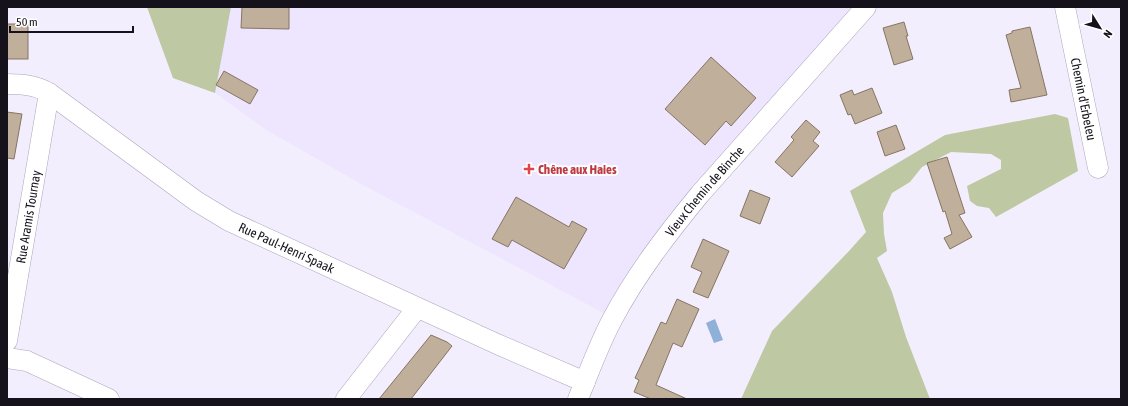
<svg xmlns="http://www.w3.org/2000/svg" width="1128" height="406" font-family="'Asap Condensed',sans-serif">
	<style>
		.built { fill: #eee5fe }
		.green { fill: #bec8a3 }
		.water { fill: #8fb0d9 }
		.building { fill: #c0af9b; stroke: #857562 }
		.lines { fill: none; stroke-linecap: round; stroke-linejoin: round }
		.minor-casing { stroke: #aca4bb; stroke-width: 21 }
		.minor { stroke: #fff; stroke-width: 20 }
		.health-dot { fill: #e0444e; stroke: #fff; stroke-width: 1.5 }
		.labels { text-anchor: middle; stroke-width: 4; stroke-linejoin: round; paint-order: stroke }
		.street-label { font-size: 13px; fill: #15121b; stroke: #fff }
		.health-label { font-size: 13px; font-weight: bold; fill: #be3a42; stroke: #fff; text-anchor: start }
	</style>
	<rect width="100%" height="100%" fill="#f3eefd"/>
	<!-- built -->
	<path class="built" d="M147,7H866L700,194L613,318L365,186L268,131L215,93L173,78Z"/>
	<!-- green -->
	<g class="green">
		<path d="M147,7H231L215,93L173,78Z"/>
		<path d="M1055,114L1068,118L1078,171L996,217L989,208L977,206L970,201L967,186L1001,169V160L991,154L951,152L922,167L910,182L892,193L883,213L884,234L887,251L877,258L892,292L906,337L930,399H741L772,331L849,251L866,232L850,191L945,135Z"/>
	</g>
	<!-- water -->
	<path class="water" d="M715,319L723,340L714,343L706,323Z"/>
	<!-- building -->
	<g class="building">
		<path d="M242,7H289V29L241,28Z"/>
		<path d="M904,22L908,36H906L913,59L894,65L883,28Z"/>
		<rect x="7" y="24" width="21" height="35"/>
		<path d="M1030,27L1047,95L1011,102L1009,90L1021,88L1006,35L1012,33V31Z"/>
		<path d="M711,57L756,98L731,126L726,121L705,145L665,109Z"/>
		<path d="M224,71L258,90L250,104L216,85Z"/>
		<path d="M872,88L882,113L855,124L851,114L848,115L840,95L852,90L854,95Z"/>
		<path d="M7,112L22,114L14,159L7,158Z"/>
		<path d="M806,120L820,132L813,141L819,146L792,177L775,162L794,140L791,137Z"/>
		<path d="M896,125L905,149L885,156L877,132Z"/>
		<path d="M947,157L965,213L959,215L972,237L950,249L944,238L952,234L945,211L943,212L927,163Z"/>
		<path d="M750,190L770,198L760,224L740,216Z"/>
		<path d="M516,197L569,227L572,221L587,229L564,269L512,240L508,247L492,239Z"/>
		<path d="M703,239L729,251L708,298L693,292L702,272L691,267Z"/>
		<path d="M677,299L699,309L682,347L673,343L656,385L687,399H651L634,392L639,380L635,378L661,322L666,324Z"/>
		<path d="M431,335L447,342L452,346L411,399H379Z"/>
	</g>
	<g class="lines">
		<defs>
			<g id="minor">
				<path id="s1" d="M1065,7L1098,168"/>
				<path id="s2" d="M7,84C22,84 36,85 49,93L196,201L229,221L497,344L585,382"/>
				<path id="s3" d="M7,341L49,93"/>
				<path d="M7,358L27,361L109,399"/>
				<path d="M346,399L417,308"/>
				<path id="s4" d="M578,399C589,372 599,344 613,318C637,273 668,233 700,194L866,7"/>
			</g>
		</defs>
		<!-- minor casing -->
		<use href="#minor" class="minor-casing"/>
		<!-- minor -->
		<use href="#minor" class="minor"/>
	</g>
	<!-- markers -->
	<path class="health-dot" d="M527 163h4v4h4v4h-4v4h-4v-4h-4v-4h4z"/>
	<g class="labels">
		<!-- street labels -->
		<g class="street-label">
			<text dy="5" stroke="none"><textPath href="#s1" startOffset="94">Chemin d'Erbeleu</textPath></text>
			<text dy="5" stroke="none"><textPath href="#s4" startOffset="245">Vieux Chemin de Binche</textPath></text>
			<text dy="5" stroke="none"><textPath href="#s3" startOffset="126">Rue Aramis Tournay</textPath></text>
			<text dy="5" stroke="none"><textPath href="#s2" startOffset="328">Rue Paul-Henri Spaak</textPath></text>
		</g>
		<!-- health labels -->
		<g class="health-label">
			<text x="538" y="174">Chêne aux Haies</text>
		</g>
	</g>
	<!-- border -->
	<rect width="1128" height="406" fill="none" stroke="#15121b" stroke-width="16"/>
	<!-- north arrow -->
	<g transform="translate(1100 28) rotate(127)" stroke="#ffffff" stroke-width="3" paint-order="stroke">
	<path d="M0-3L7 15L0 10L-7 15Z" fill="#15121b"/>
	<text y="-6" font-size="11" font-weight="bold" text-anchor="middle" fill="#15121b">N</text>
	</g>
	<!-- scale -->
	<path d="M10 26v6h123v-6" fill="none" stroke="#15121b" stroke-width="2"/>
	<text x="16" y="26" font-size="12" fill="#15121b" stroke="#ffffff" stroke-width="3" paint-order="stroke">50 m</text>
</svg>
